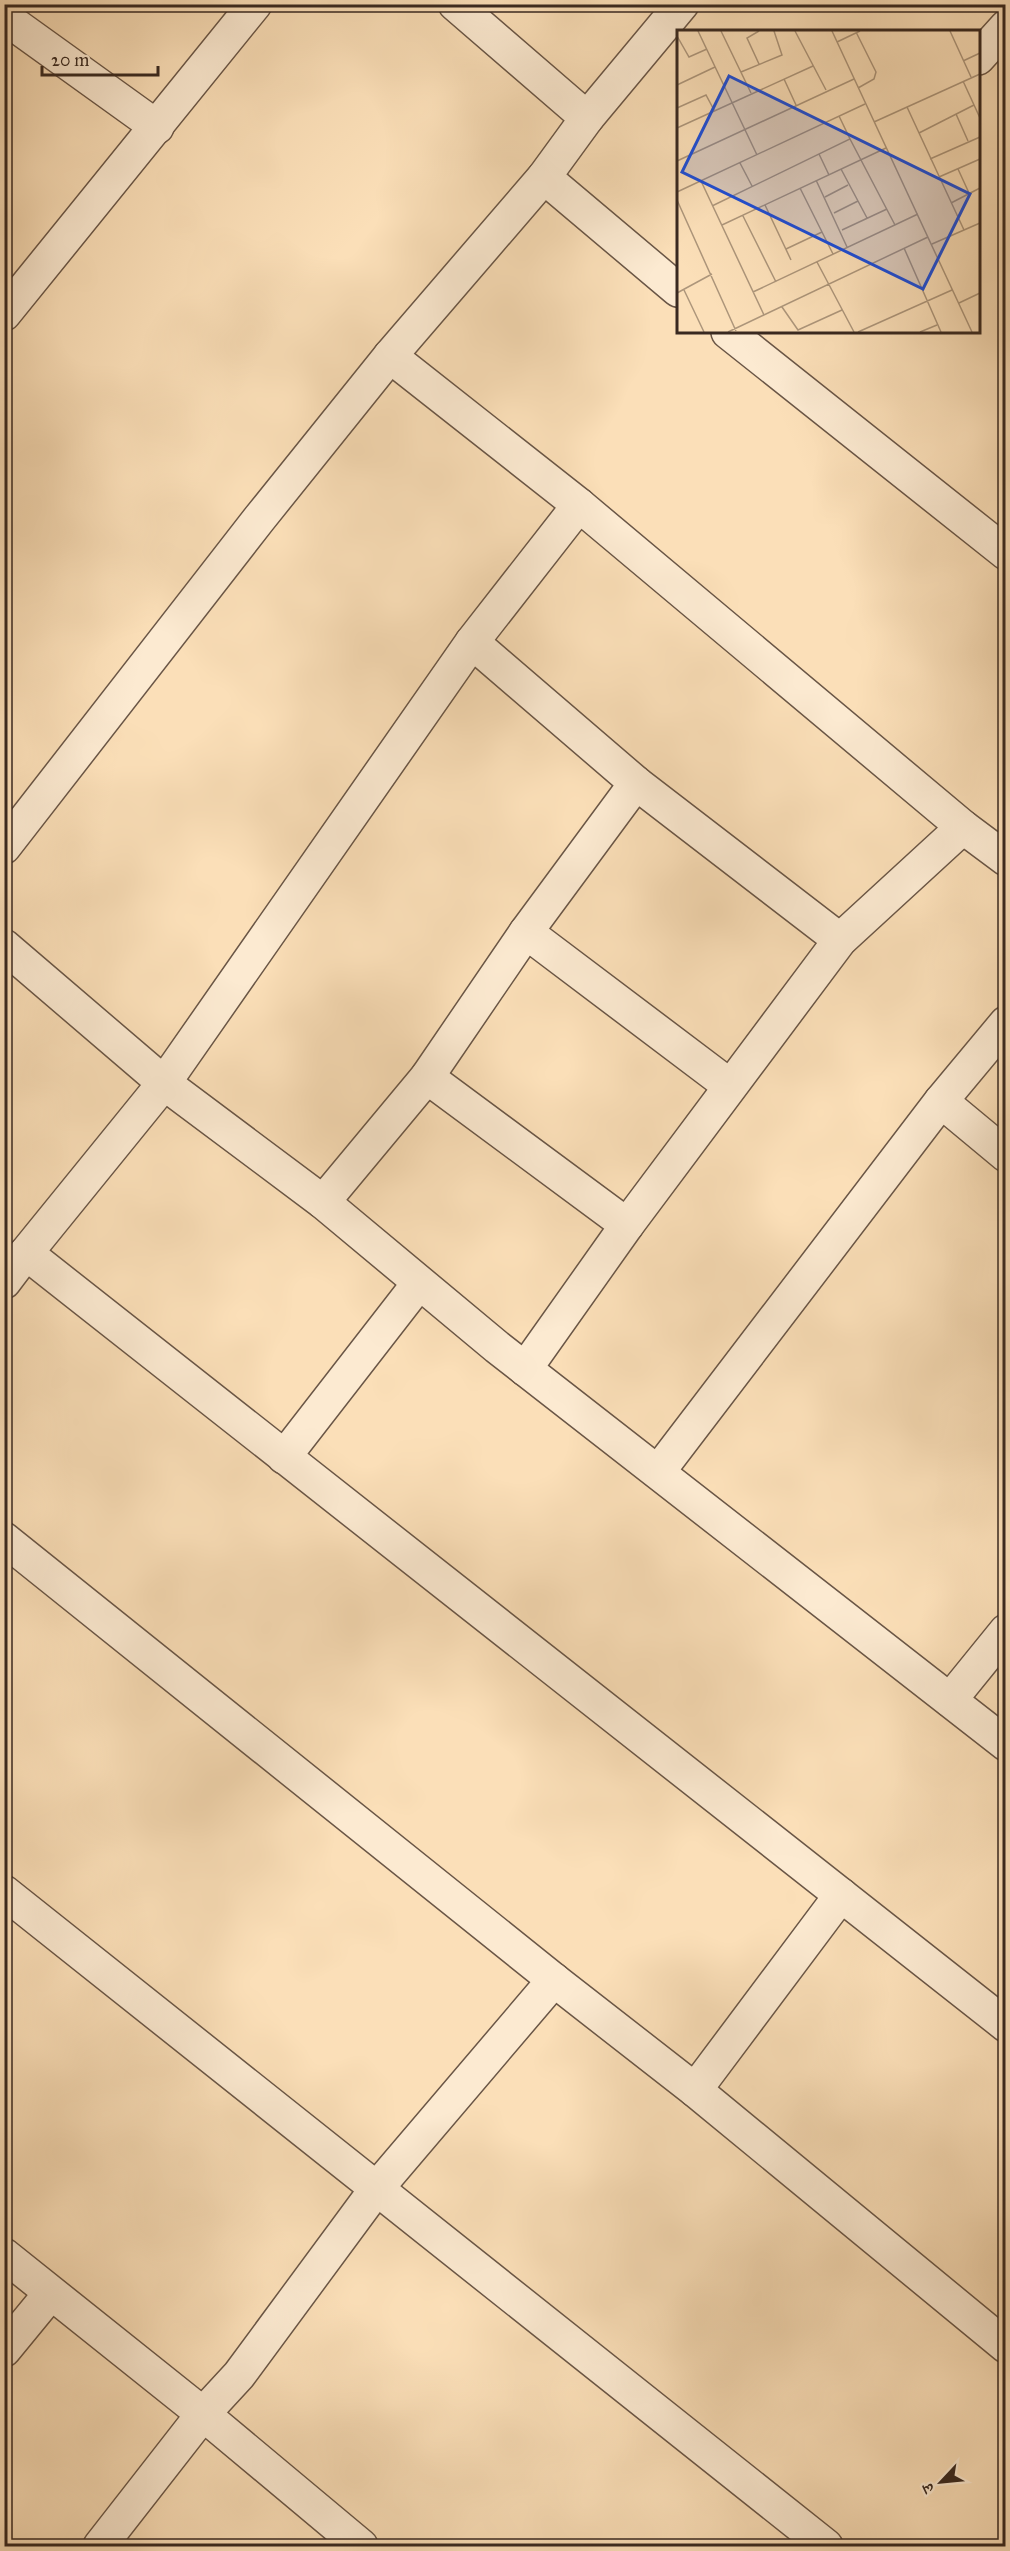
<svg xmlns="http://www.w3.org/2000/svg" width="1010" height="2551" font-family="'IM FELL Great Primer','Noto Serif Devanagari',serif">
	<style>
		.lines { fill: none; stroke-linecap: round; stroke-linejoin: round }
		.minor-casing { stroke: #6a5646; stroke-width: 36 }
		.minor { stroke: #fcead1; stroke-width: 33 }
		.inset-road { fill: none; stroke: #ad967b; stroke-width: 1.5 }
		.view { fill: #1d4ed8; fill-opacity: 0.15; stroke: #1d4ed8; stroke-width: 3 }
		.inset-edge { fill: none; stroke: #392920; stroke-width: 3 }
	</style>
	<rect width="100%" height="100%" fill="#fbdfb8"/>
	<filter id="stains"><feTurbulence type="fractalNoise" baseFrequency=".00333" numOctaves="4"/><feColorMatrix values="0 0 0 0 .2 0 0 0 0 .09 0 0 0 0 .02 0 0 0 .5 -.17"/></filter>
	<radialGradient id="worn" r=".72"><stop offset=".6" stop-color="#630" stop-opacity="0"/><stop offset="1" stop-color="#630" stop-opacity=".3"/></radialGradient>
	<g class="lines">
		<defs>
			<g id="minor">
				<path d="M455,4L587,118"/>
				<path d="M4,17L157,127"/>
				<path d="M978,58L1006,27"/>
				<path d="M544,177L678,290"/>
				<path d="M4,314L255,4"/>
				<path d="M728,332L1006,553"/>
				<path d="M390,356L579,505L963,827L1006,859"/>
				<path d="M472,642L636,783L840,940"/>
				<path d="M4,847L259,519L390,356L544,177L587,118L682,4"/>
				<path d="M526,932L730,1086"/>
				<path d="M4,946L164,1083L323,1202L497,1347L1006,1744"/>
				<path d="M427,1077L627,1225"/>
				<path d="M941,1101L1006,1155"/>
				<path d="M323,1202L427,1077L526,932L636,783"/>
				<path d="M26,1253L164,1083L472,642L579,505"/>
				<path d="M4,1282L26,1253L1006,2025"/>
				<path d="M525,1369L627,1225L840,940L963,827"/>
				<path d="M284,1457L419,1283"/>
				<path d="M658,1472L941,1101L1006,1023"/>
				<path d="M4,1539L554,1980L695,2090L1006,2346"/>
				<path d="M950,1700L1006,1631"/>
				<path d="M4,1892L826,2546"/>
				<path d="M695,2090L841,1895"/>
				<path d="M4,2255L203,2414L361,2546"/>
				<path d="M4,2350L50,2294"/>
				<path d="M100,2546L203,2414L239,2375L377,2188L554,1980"/>
			</g>
		</defs>
		<!-- minor casing -->
		<use href="#minor" class="minor-casing"/>
		<!-- minor -->
		<use href="#minor" class="minor"/>
	</g>
	<!-- overview -->
	<g transform="translate(677 30)">
		<rect width="303" height="303" fill="#fbdfb8"/>
		<path class="inset-road" d="M21,1L80,125M44,1L74,63M82,1L70,8L82,34M118,1L149,60M155,1L295,302M273,1L294,47M179,2L199,42L197,49L181,58M0,6L12,27L30,19M160,12L183,1M286,31L303,23M64,42L105,25L97,1M107,49L119,75M286,51L303,88M0,55L38,37M230,77L287,200M0,78L29,65L37,80M279,84L291,111M197,92L303,44M0,98L136,36M242,103L297,75M173,109L218,195M142,124L152,145M253,129L303,107M0,131L177,49M63,133L75,156M164,139L190,188M281,139L292,163M262,147L303,129M139,150L170,217M24,151L87,285M123,158L156,224M0,162L188,74M148,167L171,155M0,170L59,301M274,173L303,158M88,175L114,230M35,176L173,109L162,86M157,183L181,171M66,186L99,252M45,195L209,118M165,200L210,179M255,214L303,193M227,218L264,302M109,219L145,202M140,232L177,302M7,260L27,302M76,262L241,184M0,263L35,244M282,273L303,263M105,277L121,300L165,280M51,302L251,207M181,302L275,260M243,302L260,295"/>
		<path class="view" d="M52,46L293,164L246,259L5,142Z"/>
		<rect width="303" height="303" class="inset-edge"/>
	</g>
	<!-- margin -->
	<rect width="1010" height="2551" fill="none" stroke="#fbdfb8" stroke-width="24"/>
	<rect x="6" y="6" width="998" height="2539" fill="none" stroke="#392920" stroke-width="3"/>
	<rect x="12" y="12" width="986" height="2527" fill="none" stroke="#392920" stroke-width="1.5"/>
	<!-- north arrow -->
	<g transform="translate(941 2482) rotate(244)" stroke="#fcead1" stroke-width="4.5" paint-order="stroke">
	<path d="M0-4.5L10 22L0 15L-10 22Z" fill="#392920"/>
	<text y="-9" font-size="16" font-weight="bold" text-anchor="middle" fill="#392920">उ</text>
	</g>
	<!-- scale -->
	<path d="M42 66v9h116v-9" fill="none" stroke="#392920" stroke-width="3"/>
	<text x="51" y="66" font-size="18" fill="#392920" stroke="#fcead1" stroke-width="4.5" paint-order="stroke">20 m</text>
	<rect width="100%" height="100%" filter="url(#stains)"/>
	<rect width="100%" height="100%" fill="url(#worn)"/>
</svg>
